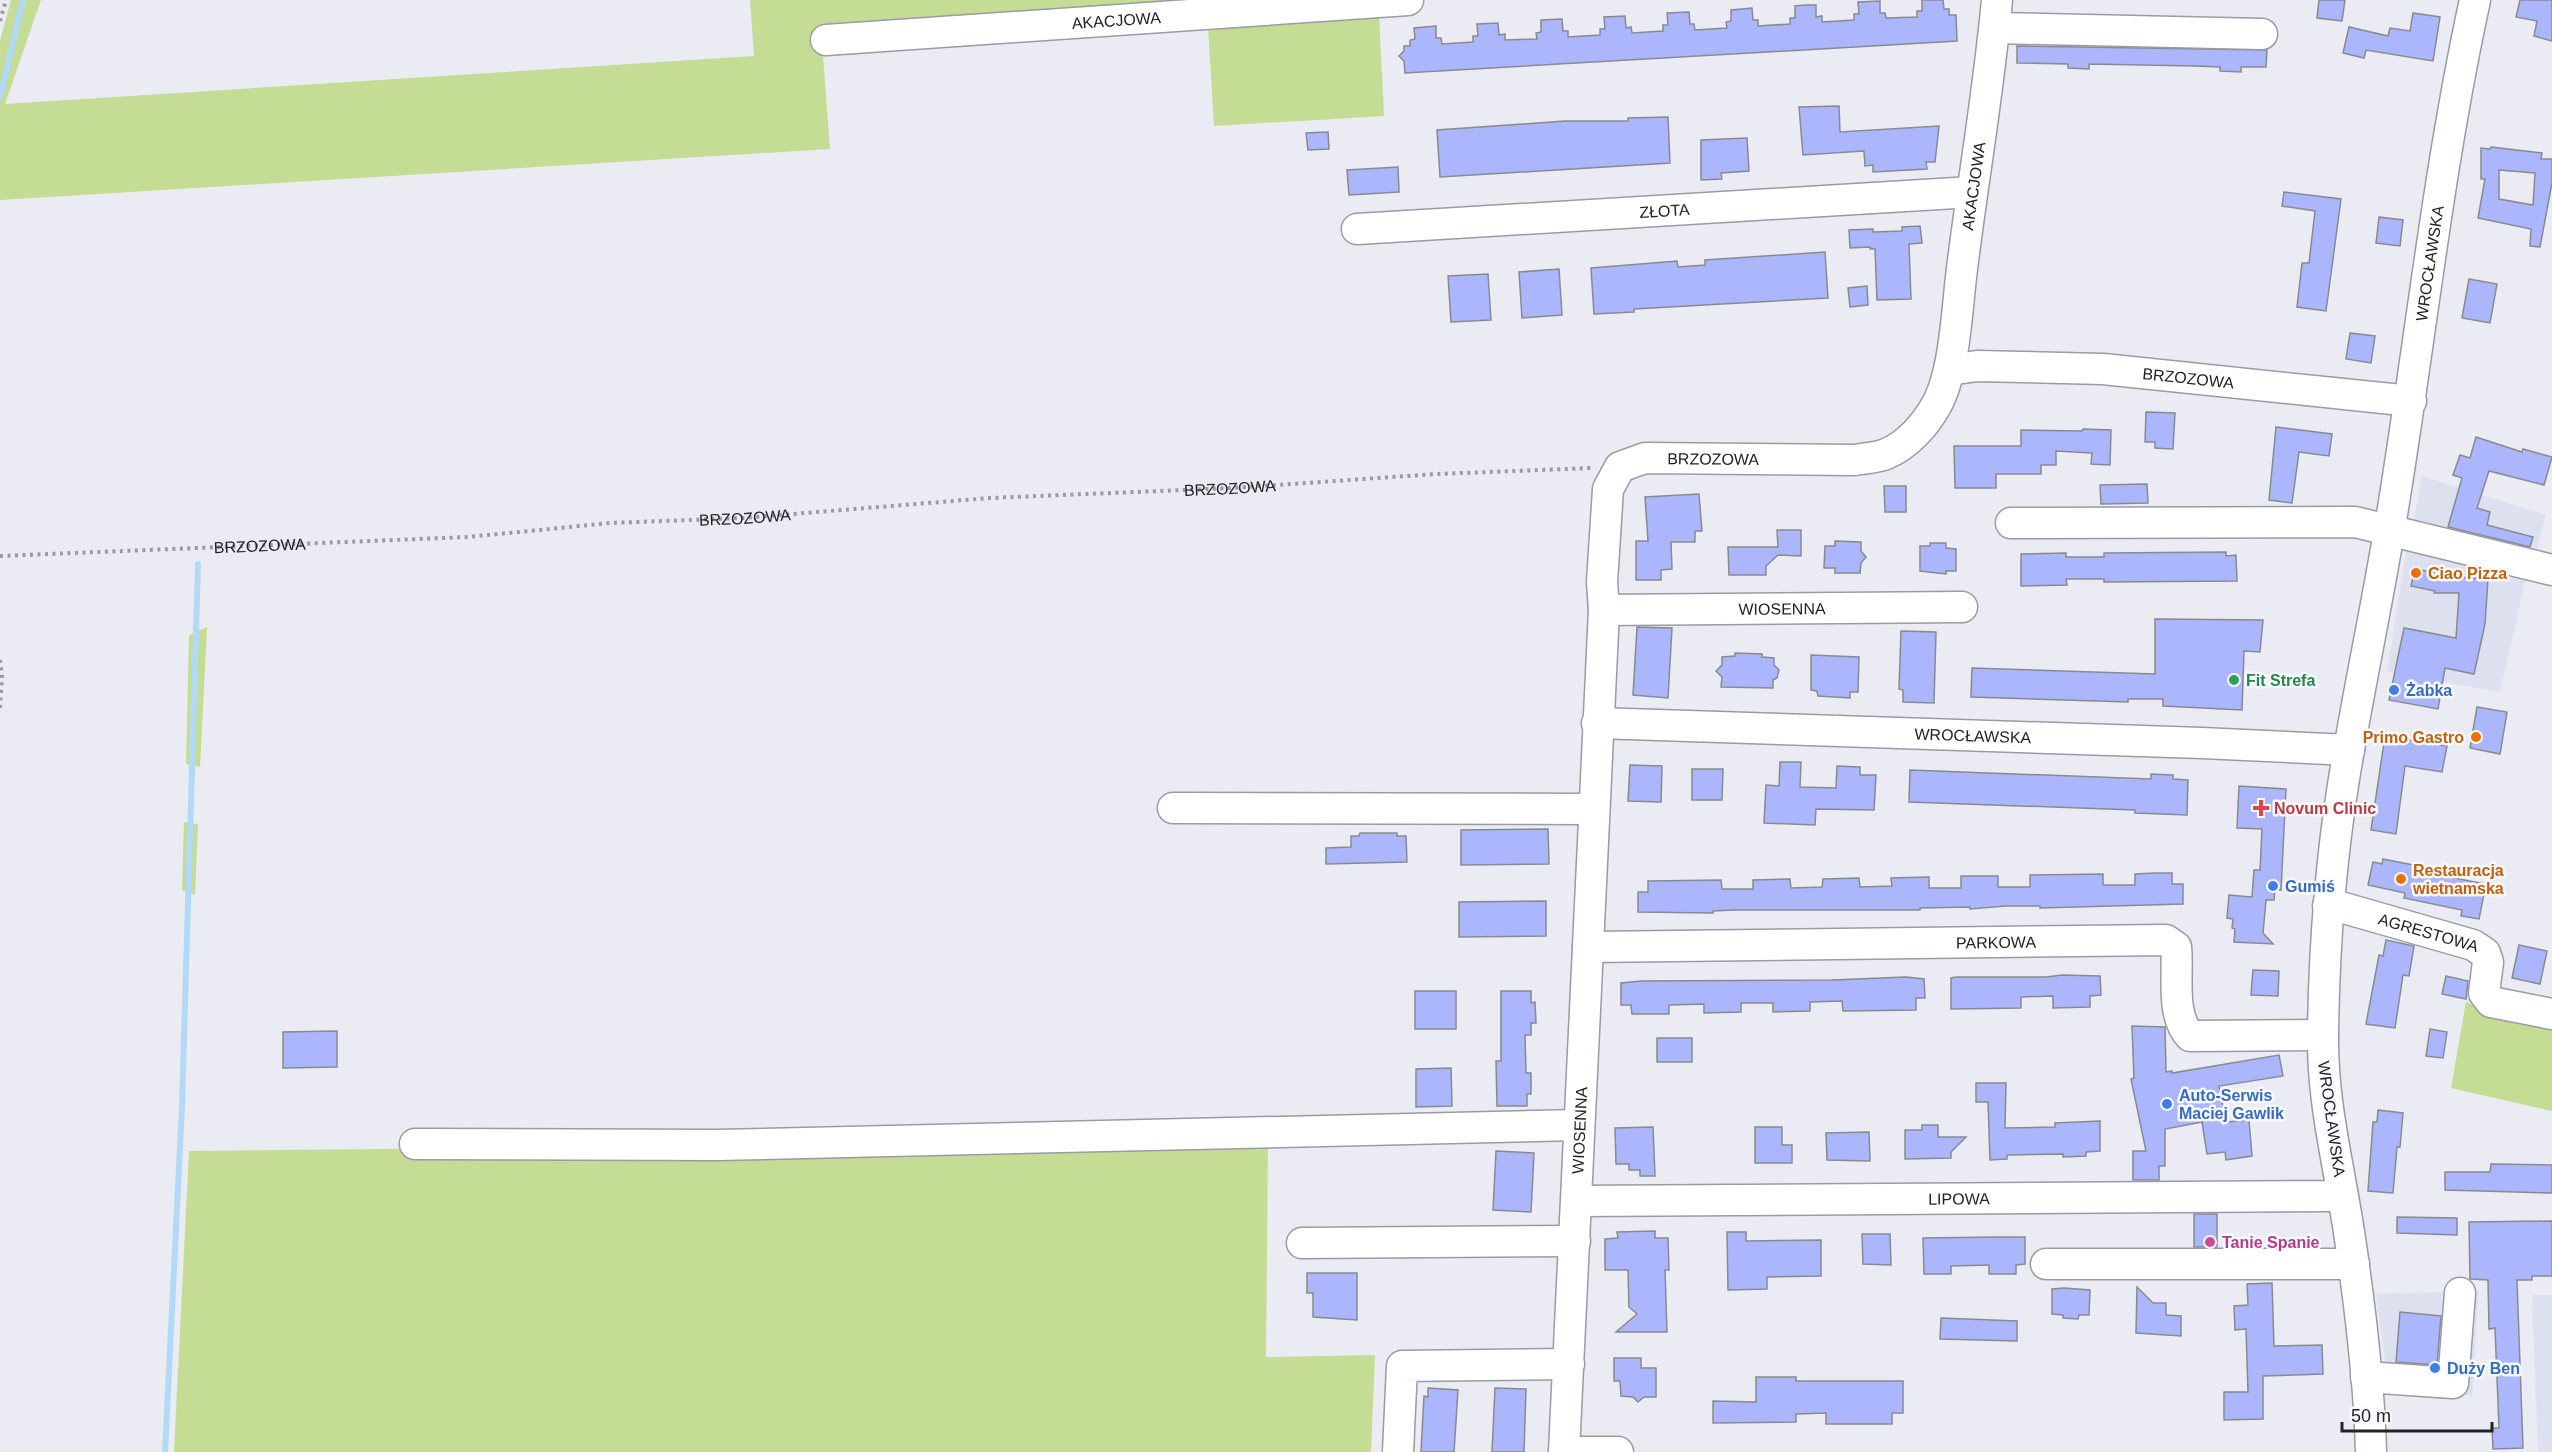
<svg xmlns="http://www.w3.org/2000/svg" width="2552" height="1452" font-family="Helvetica,sans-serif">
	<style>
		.built { fill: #dde0ef }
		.green { fill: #c5dc94 }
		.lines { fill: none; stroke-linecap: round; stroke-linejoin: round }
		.stream { stroke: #b3d9f9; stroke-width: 6 }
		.building { fill: #acb6fc; stroke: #888a91; stroke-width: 1.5; fill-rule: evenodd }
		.minor-casing { stroke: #9a9ba3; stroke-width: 33 }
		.path { stroke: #9a9ba1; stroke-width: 4; stroke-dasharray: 3 4.5; stroke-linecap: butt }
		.minor { stroke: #fff; stroke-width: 30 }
		.food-dot { fill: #e8710a; stroke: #f7f9ff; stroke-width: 2 }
		.leisure-dot { fill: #2e9e5b; stroke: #f7f9ff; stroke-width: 2 }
		.shop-dot { fill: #3f7fe0; stroke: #f7f9ff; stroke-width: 2 }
		.health-dot { fill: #e0444e; stroke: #f7f9ff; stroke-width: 2 }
		.hotel-dot { fill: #d1479c; stroke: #f7f9ff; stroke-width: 2 }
		.labels { text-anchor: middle; stroke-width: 5; stroke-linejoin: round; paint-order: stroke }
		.street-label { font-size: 16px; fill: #232326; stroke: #f7f9ff }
		.food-label { font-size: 16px; font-weight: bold; fill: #c56008; stroke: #f7f9ff; text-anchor: start }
		.leisure-label { font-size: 16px; font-weight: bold; fill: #27864d; stroke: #f7f9ff; text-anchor: start }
		.shop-label { font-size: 16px; font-weight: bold; fill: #366cbe; stroke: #f7f9ff; text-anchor: start }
		.health-label { font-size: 16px; font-weight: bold; fill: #be3a42; stroke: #f7f9ff; text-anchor: start }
		.hotel-label { font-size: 16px; font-weight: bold; fill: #b23c85; stroke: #f7f9ff; text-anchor: start }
	</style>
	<rect width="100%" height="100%" fill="#eaebf3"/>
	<!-- built -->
	<g class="built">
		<path d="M2422,476L2546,515L2534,560L2411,536Z"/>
		<path d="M2407,546L2526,577L2500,692L2387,672Z"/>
		<path d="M2479,1291L2472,1396L2389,1388L2376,1294Z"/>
		<path d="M2532,1295H2552V1452H2538Z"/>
	</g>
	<!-- green -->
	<g class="green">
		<path d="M11,0H41L5,104L754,56L750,0H1366L1379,15L1384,116L1214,126L1208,27L823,56L830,149L0,200V41Z"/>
		<path d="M207,627L200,767L186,764L189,635Z"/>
		<path d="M184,822L198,824L195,895L182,890Z"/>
		<path d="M2466,1002L2493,1012L2552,1022V1111L2451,1088Z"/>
		<path d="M1268,1140L1266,1357L1375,1355L1371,1452H174L189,1151Z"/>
	</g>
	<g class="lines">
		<!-- stream -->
		<g class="stream">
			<path d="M0,97L23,0"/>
			<path d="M165,1452L182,1106L198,564"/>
		</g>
	</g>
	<!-- building -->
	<g class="building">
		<path d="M1922,0H1943L1944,9H1949V15H1956L1957,41L1405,73L1404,61L1399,56L1404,51V46H1410V40L1415,39L1414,28L1436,26V38H1441L1442,44L1473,42V36H1478L1477,24L1498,23L1499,35L1505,34V40L1537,39L1536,33L1541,32V20L1562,19L1563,31H1568V37L1600,35V29H1605L1604,17L1625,16L1626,28L1631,27L1632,33L1663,31V25H1668L1667,13L1689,12L1690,24H1694L1695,30L1727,28L1726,22L1731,21V10L1752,8L1753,20H1758V26L1790,24V18H1795V6L1805,5H1816V17L1822,16V22L1854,20V14H1859L1858,2L1880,1V13H1885L1886,18L1917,17V11H1922Z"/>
		<path d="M2319,0H2345L2342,21L2317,18Z"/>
		<path d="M2520,0H2552V41L2534,36L2537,21L2516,17Z"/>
		<path d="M2413,13L2440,17L2433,61L2366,50L2364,58L2343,53L2349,27L2388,36L2390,28L2410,31Z"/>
		<path d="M2017,46L2267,50L2266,67H2241V72L2220,71V67L2195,66L2089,64V69L2068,68V64L2017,63Z"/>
		<path d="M1839,106L1840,132L1939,126L1935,162H1926L1927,169L1873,172V165L1865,166L1864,151L1803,155L1799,107Z"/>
		<path d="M1668,117L1670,163L1440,177L1437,130L1565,121H1628V118Z"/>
		<path d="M1328,132L1329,149L1308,150L1306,133Z"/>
		<path d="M1747,138L1749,171L1721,173L1722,179L1701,180V140Z"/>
		<path d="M2491,147L2542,153L2541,159H2552V183L2540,247L2530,246L2531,229L2478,218L2485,179H2481V148L2490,149ZM2499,170L2535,173L2533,205L2499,199Z"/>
		<path d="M1398,167L1399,192L1349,195L1347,170Z"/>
		<path d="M2284,192L2341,199L2326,311L2297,307L2302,263H2309L2315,211L2282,206Z"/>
		<path d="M2379,217L2403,220L2400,246L2376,243Z"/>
		<path d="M1920,226L1922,243L1909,244L1911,299L1877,300L1875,249H1870V247L1850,248L1849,230L1873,229V232L1902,231V227Z"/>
		<path d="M1825,252L1828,298L1634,309V312L1594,314L1591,268L1677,261L1678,267L1705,265V260Z"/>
		<path d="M1559,269L1562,315L1522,318L1519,272Z"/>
		<path d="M1488,274L1491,320L1451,322L1448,276Z"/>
		<path d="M2469,279L2497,284L2490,323L2462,318Z"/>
		<path d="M1867,286L1868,305L1850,307L1848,288Z"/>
		<path d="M2350,333L2375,336L2371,363L2346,359Z"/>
		<path d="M2146,412L2175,413L2173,449L2155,448V442H2145Z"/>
		<path d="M2276,427L2332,434L2329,456L2299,452L2292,503L2269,500Z"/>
		<path d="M2083,429L2111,430L2110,465L2091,464L2092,453L2056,451V465H2041V474H1996V488H1955L1954,446H2021V430L2082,431Z"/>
		<path d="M2476,437L2522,452L2523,449L2552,457L2544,485L2489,471L2477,508L2490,512L2487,525L2533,537L2530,547L2448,527L2462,478L2453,475L2460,455L2470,458Z"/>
		<path d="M2147,484L2148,503L2101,504L2100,485Z"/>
		<path d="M1884,486H1906V512H1885Z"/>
		<path d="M1699,494L1702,531H1695V542H1671L1672,569L1661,570V580H1636V541H1648L1645,497Z"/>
		<path d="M1777,530H1801V556L1778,555L1766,566V575H1729L1728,547H1778Z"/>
		<path d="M1835,541L1861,542V551L1866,557L1861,563L1860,573H1835V568H1824L1825,546H1835Z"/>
		<path d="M1930,543H1946V548L1956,549V571H1946V574L1920,571V546H1930Z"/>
		<path d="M2226,552V556L2236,555L2237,581L2104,582V579H2066L2067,585L2021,586V554L2066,553V557H2104V553Z"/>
		<path d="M2415,569L2460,577L2488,579L2485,624L2474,674L2445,668L2438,709L2389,700L2404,628L2456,638L2459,593H2434L2435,591L2411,586Z"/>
		<path d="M2155,619L2263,620L2260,652L2244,651L2242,710L2163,706V699H2128V702L1971,697L1972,668L2155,674Z"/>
		<path d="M1637,627L1672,628L1668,698L1633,695Z"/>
		<path d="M1901,631L1936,632L1934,703L1903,702V690L1899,689Z"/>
		<path d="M1735,653L1762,654V657L1774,658V665L1779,670L1777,678L1773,680V688L1721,687L1722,677L1716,671L1722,665V657L1735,656Z"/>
		<path d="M1811,655L1859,657L1858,692H1850V698L1818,696L1817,691L1811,690Z"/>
		<path d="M2477,707L2507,712L2500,754L2470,748Z"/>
		<path d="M2385,736L2447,746L2442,772L2405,766L2396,834L2371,830Z"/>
		<path d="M1780,762H1801L1800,787L1836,788L1837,766L1860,767V775H1876L1874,810L1816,809L1815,825L1764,823L1766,785L1779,786Z"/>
		<path d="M1630,765L1662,766L1661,802L1628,801Z"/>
		<path d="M1692,769H1723L1722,800H1692Z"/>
		<path d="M1910,770L2151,779V774L2173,775V779L2188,780L2187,815L2135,813V810L1909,802Z"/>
		<path d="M2239,786L2286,789L2281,890L2275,889L2274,900H2266L2263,933L2273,944L2234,942L2235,929L2232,928L2233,919L2227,918L2229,895L2252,897L2254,870H2260L2262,829L2237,828Z"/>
		<path d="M1548,829L1549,864L1461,865V830Z"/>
		<path d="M1360,833H1397V836H1406L1407,862L1326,864V848L1351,847V836H1359Z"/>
		<path d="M2383,859L2439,870L2438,875L2486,884L2479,919L2461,916L2462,910L2404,898L2405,893L2368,885L2373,862L2382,864Z"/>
		<path d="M2154,873H2172V884H2183V904L2040,908V906H2005L1970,909V907L1920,908V910H1733L1713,911V913L1638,912V892H1648V881L1721,880L1722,889H1753V880L1790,879L1791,888L1822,887L1823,879L1859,878L1860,887L1892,886L1891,878L1929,877V888H1961V876H1998V887H2030V875L2103,874V885H2135V874Z"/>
		<path d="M1546,901V936L1459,937V902Z"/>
		<path d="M2386,940L2414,946L2409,976L2403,975L2395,1028L2366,1024L2379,955L2383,956Z"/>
		<path d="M2519,945L2547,951L2540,984L2512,978Z"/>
		<path d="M2253,970L2279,971L2278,996L2251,995Z"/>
		<path d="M2062,975L2100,976L2101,995L2090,996V1007L2053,1008V996L2021,997V1008L1951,1009V978L1957,977H2046Z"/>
		<path d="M2446,976L2468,981L2466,999L2442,994Z"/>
		<path d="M1906,977L1924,979L1925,998H1916V1010L1843,1011L1842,1001L1810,1002V1011L1773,1012V1003H1741V1012L1704,1013V1004L1669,1005V1014H1632L1631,1005H1621V983L1641,981L1832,980Z"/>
		<rect x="1415" y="991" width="41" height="38"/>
		<path d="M1501,991H1531V1003L1535,1002L1536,1023H1531V1035H1525L1526,1073H1531V1094H1527V1106H1497L1496,1061H1501Z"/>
		<path d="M2132,1026L2165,1027L2166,1072L2172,1071V1073L2279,1055L2283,1076L2219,1086L2226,1122L2249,1120L2252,1156L2226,1160L2225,1152L2207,1154L2202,1122L2165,1129V1166H2159V1180H2133V1151H2146L2131,1079L2134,1078Z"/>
		<path d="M2430,1029L2447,1032L2443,1058L2426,1056Z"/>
		<path d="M337,1031V1067L283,1068V1032Z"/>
		<rect x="1657" y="1038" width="35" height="24"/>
		<path d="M1451,1068L1452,1106L1416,1107V1069Z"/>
		<path d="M1976,1083H2006L2005,1128L2055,1127V1123L2100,1121V1151L2086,1152V1156L2063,1157V1154L2007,1155V1159L1990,1160L1988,1102H1976Z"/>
		<path d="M2378,1110L2403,1113L2400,1147H2397L2393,1193L2368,1191L2373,1122H2377Z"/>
		<path d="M1922,1125H1938V1137H1966L1951,1152V1158L1905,1159V1130H1922Z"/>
		<path d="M1653,1127L1655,1176H1640V1170H1629V1164H1616L1615,1128Z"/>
		<path d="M1755,1127H1782V1145H1792V1163H1755Z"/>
		<path d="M1869,1132L1870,1161L1827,1160L1826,1133Z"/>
		<path d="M1496,1151L1534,1153L1531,1212L1493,1210Z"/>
		<path d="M2491,1164L2552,1165V1193L2445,1190V1172H2490Z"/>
		<rect x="2194" y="1214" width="23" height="33"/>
		<path d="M2397,1217L2457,1218V1235L2397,1233Z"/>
		<path d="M2552,1221V1276H2532V1280H2517L2523,1448L2493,1449L2492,1428H2499L2495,1328L2489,1329L2488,1280L2470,1279L2469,1222Z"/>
		<path d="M1655,1231V1238H1668L1669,1270H1665L1667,1332H1616L1637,1314L1629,1307L1628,1270H1605V1239L1618,1238L1617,1232Z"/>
		<path d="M1727,1232H1746V1241L1821,1240V1276L1767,1277V1289L1728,1290Z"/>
		<path d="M1862,1234H1890L1891,1265L1863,1264Z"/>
		<path d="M1996,1237H2025V1264L2016,1265V1274H1989V1265L1951,1266V1274H1924L1923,1238Z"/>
		<path d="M1307,1273H1357V1320L1313,1317V1293H1307Z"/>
		<path d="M2272,1283L2274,1346L2322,1345L2323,1374L2263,1376V1419L2224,1420V1392H2248L2246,1329L2235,1330L2234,1306L2248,1305L2247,1284Z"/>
		<path d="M2137,1287L2153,1303H2166V1315L2181,1316V1336L2136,1333Z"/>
		<path d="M2064,1288L2090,1290L2089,1315H2079L2078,1319L2063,1318V1315L2052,1314V1289Z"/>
		<path d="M2400,1312L2441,1316L2437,1365L2396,1362Z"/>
		<path d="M1941,1318L2017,1321V1341L1940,1339Z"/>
		<path d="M1614,1358H1641V1368H1656V1397H1644L1638,1402L1633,1397L1621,1396L1620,1381H1614Z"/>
		<path d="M1756,1377H1796V1381H1903V1413H1892V1424H1826V1413L1796,1414V1422L1713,1423V1401L1756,1402Z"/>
		<path d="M1428,1388L1458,1390L1454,1452H1421L1424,1396L1428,1397Z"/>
		<path d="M1495,1388L1526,1389L1524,1452H1492Z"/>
	</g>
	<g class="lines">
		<defs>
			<g id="minor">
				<path d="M1995,28L2262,34"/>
				<path id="s2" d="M826,40L1408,0"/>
				<path id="s3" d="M1357,229L1972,192"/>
				<path id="s4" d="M1949,370L1977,366L2103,369L2411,401"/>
				<path d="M2011,523L2355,522L2552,570"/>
				<path id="s5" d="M1604,610L1962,607"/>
				<path id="s6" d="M1597,723L2202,743L2349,750"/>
				<path d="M1173,808L1593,809"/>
				<path id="s7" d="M2328,906L2344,908L2473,945L2485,953L2488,962L2484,993L2491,1002L2552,1014"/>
				<path id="s8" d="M1588,947L2166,940L2176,947C2179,974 2170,1014 2190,1036L2323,1035"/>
				<path d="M415,1144L717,1145L1579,1125"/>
				<path id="s9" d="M1577,1201L2328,1196L2342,1193"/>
				<path d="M1302,1243L1575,1241"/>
				<path d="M2046,1264H2354"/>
				<path d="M2366,1377L2453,1383L2460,1293"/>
				<path d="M1398,1452L1402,1366L1569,1364"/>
				<path id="s10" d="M1564,1452L1604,610L1602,582L1608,489L1620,467L1645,458L1855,460C1864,458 1877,458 1886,454C1908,445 1926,424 1937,404C1956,369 1957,302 1963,261C1974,174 1989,88 1997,0"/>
				<path d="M1564,1452H1618"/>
				<path id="s11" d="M2371,1452C2369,1378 2360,1305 2349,1232C2339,1166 2322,1102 2323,1035C2324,951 2330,868 2343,785C2358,691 2379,597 2394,502C2421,335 2439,165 2475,0"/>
			</g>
		</defs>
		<!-- minor casing -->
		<use href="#minor" class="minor-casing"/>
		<!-- path -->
		<g class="path">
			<path d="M0,21L6,0"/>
			<path id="s1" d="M0,556L468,537L610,523L743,518L990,498L1232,488L1437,474L1592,468"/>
			<path d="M0,660L2,676L0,708"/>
		</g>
		<!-- minor -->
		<use href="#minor" class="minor"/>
	</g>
	<!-- markers -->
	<g class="food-dot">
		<circle cx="2416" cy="573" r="6"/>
		<circle cx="2476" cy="737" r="6"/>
		<circle cx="2401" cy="879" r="6"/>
	</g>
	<circle class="leisure-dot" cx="2234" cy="680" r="6"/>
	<g class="shop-dot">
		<circle cx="2394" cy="690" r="6"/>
		<circle cx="2273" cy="886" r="6"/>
		<circle cx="2167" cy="1104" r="6"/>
		<circle cx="2435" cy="1368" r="6"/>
	</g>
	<path class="health-dot" d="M2258 799h6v6h6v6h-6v6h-6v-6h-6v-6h6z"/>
	<circle class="hotel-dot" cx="2210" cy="1242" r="6"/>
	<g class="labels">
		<!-- street labels -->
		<g class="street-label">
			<text dy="6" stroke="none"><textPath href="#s2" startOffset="291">AKACJOWA</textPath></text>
			<text dy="6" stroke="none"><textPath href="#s10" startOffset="1552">AKACJOWA</textPath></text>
			<text dy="6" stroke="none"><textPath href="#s3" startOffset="308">ZŁOTA</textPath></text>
			<text dy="6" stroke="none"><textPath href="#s11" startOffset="1200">WROCŁAWSKA</textPath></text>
			<text dy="6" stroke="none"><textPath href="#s4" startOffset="240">BRZOZOWA</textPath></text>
			<text dy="6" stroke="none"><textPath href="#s10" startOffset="1084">BRZOZOWA</textPath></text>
			<text dy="6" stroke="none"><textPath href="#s1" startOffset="1232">BRZOZOWA</textPath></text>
			<text dy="6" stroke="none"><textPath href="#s1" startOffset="746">BRZOZOWA</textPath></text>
			<text dy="6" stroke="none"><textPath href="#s1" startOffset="260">BRZOZOWA</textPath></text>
			<text dy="6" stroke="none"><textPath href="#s5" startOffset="178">WIOSENNA</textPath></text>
			<text dy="6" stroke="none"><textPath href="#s6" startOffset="376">WROCŁAWSKA</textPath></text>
			<text dy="6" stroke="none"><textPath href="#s7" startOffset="104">AGRESTOWA</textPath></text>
			<text dy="6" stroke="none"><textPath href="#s8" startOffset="408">PARKOWA</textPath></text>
			<text transform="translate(2332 1119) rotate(82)" y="6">WROCŁAWSKA</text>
			<text dy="6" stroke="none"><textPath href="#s10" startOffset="322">WIOSENNA</textPath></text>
			<text dy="6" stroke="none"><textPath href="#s9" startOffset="382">LIPOWA</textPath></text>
		</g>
		<!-- food labels -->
		<g class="food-label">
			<text x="2428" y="579">Ciao Pizza</text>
			<text x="2464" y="743" text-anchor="end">Primo Gastro</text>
			<text x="2413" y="876">Restauracja<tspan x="2413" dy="18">wietnamska</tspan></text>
		</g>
		<!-- leisure labels -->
		<g class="leisure-label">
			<text x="2246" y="686">Fit Strefa</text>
		</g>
		<!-- shop labels -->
		<g class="shop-label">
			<text x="2406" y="696">Żabka</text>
			<text x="2285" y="892">Gumiś</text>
			<text x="2179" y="1101">Auto-Serwis<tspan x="2179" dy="18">Maciej Gawlik</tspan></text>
			<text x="2447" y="1374">Duży Ben</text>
		</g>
		<!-- health labels -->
		<g class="health-label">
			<text x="2274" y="814">Novum Clinic</text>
		</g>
		<!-- hotel labels -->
		<g class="hotel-label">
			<text x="2222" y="1248">Tanie Spanie</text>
		</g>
	</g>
	<!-- scale -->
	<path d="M2342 1422v9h150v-9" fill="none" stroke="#232326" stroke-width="3"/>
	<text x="2351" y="1422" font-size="18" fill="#232326" stroke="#f7f9ff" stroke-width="4.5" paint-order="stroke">50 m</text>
</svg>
